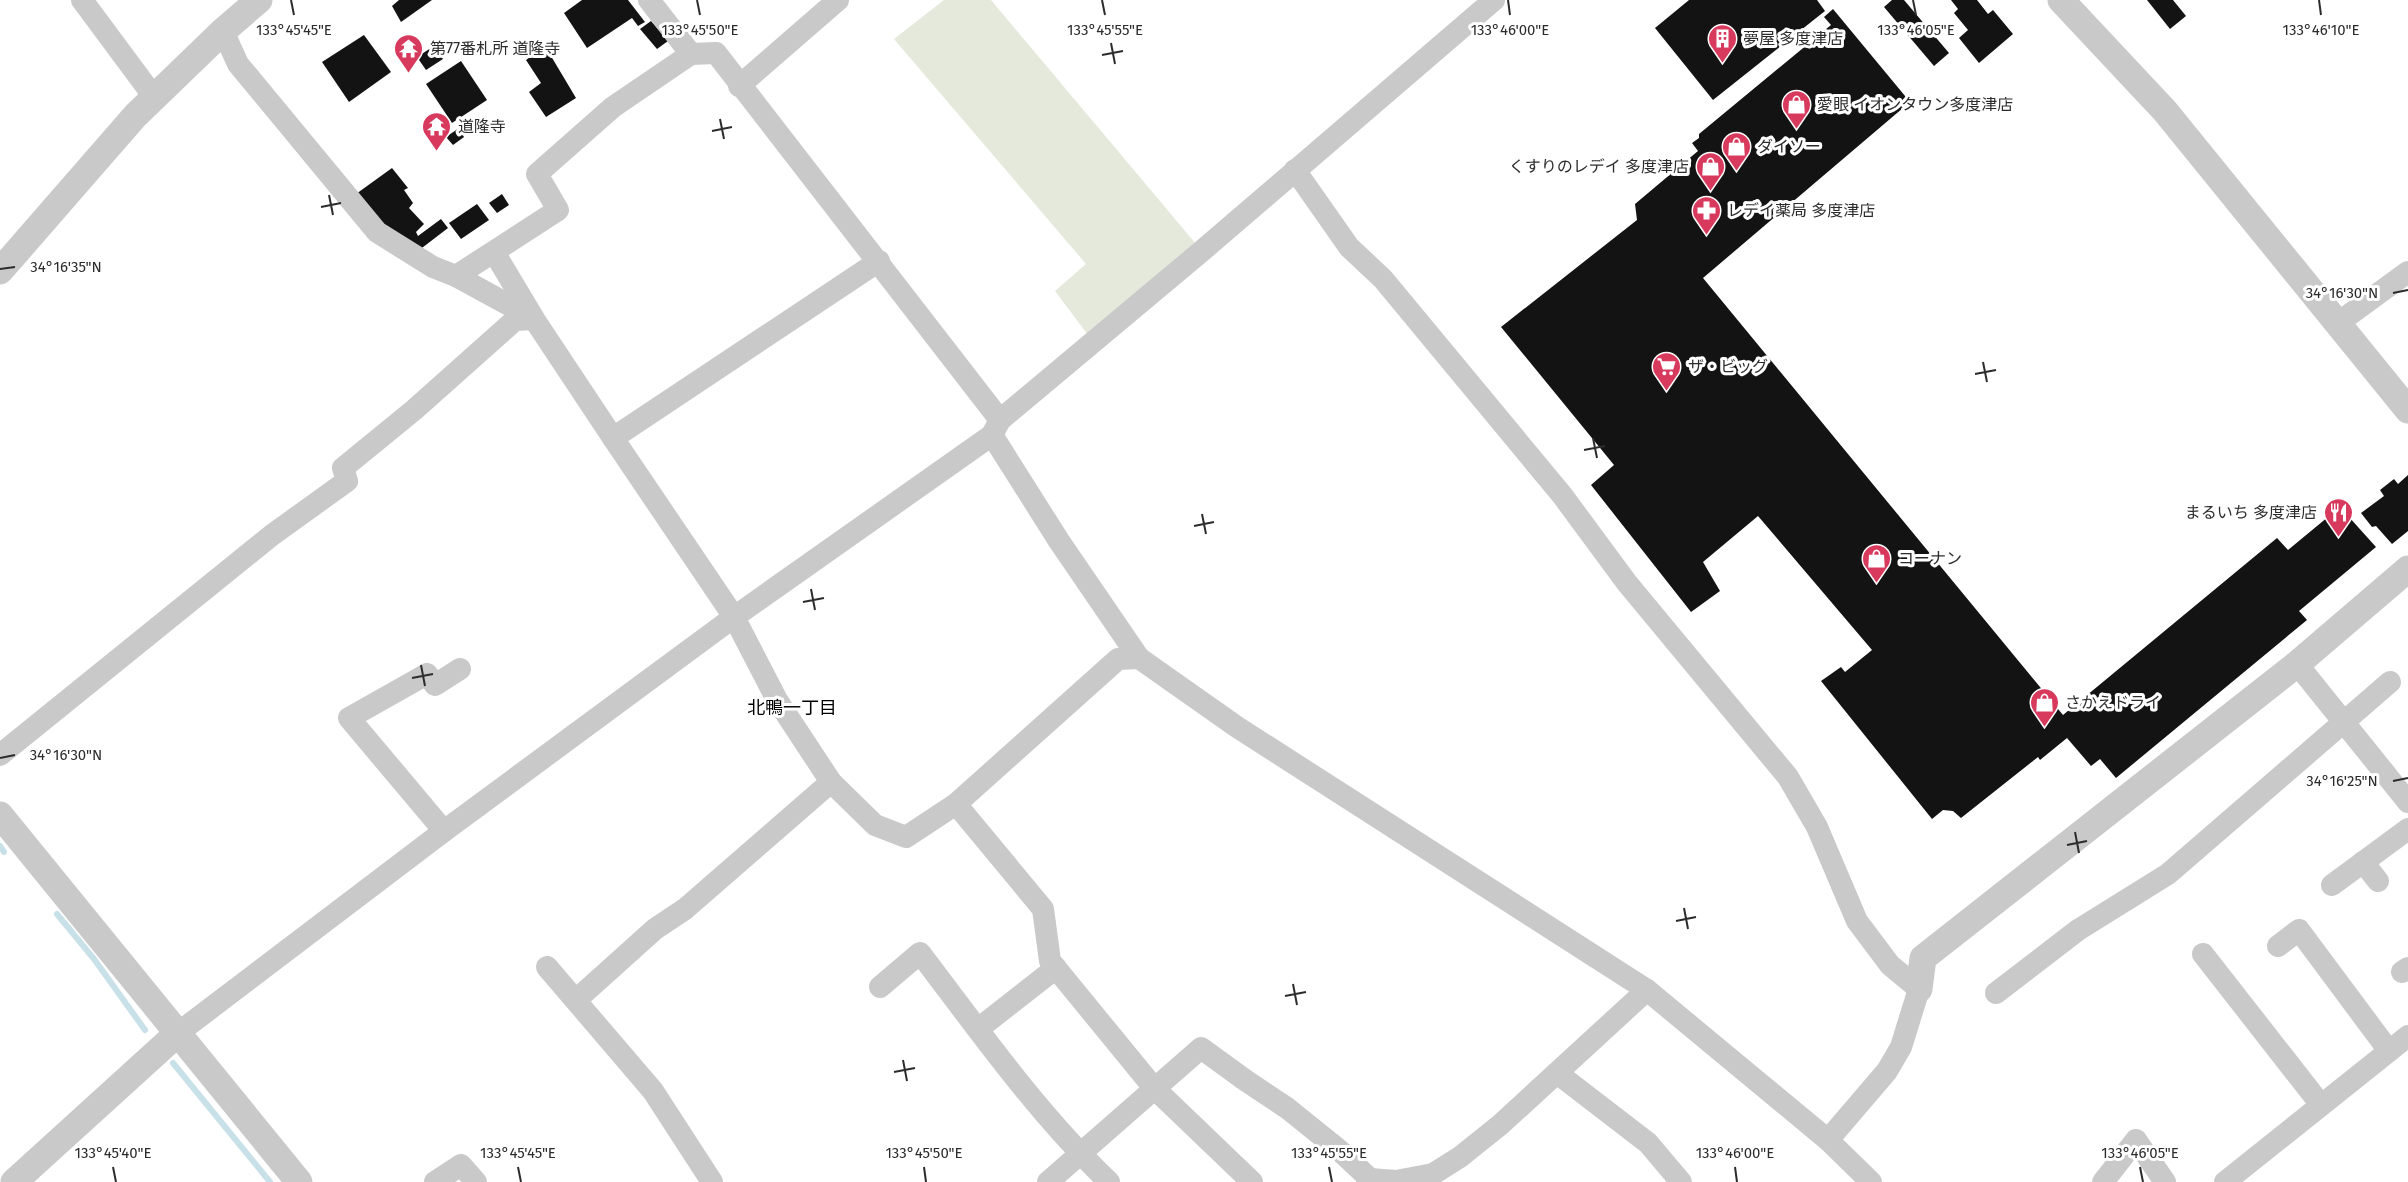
<svg xmlns="http://www.w3.org/2000/svg" width="2408" height="1182" font-family="'Fira Sans','Noto Sans JP',sans-serif">
	<style>
		.green { fill: #e5e9db }
		.lines { fill: none; stroke-linecap: round; stroke-linejoin: round }
		.stream { stroke: #c8e0e8; stroke-width: 6 }
		.building { fill: #131313 }
		.minor { stroke: #c9c9c9; stroke-width: 22 }
		.tertiary { stroke: #c9c9c9; stroke-width: 27 }
		.ticks { fill: none; stroke: #2c2c2c; stroke-width: 2 }
		.labels { text-anchor: middle; stroke-width: 6; stroke-linejoin: round; paint-order: stroke }
		.poi-label { font-size: 16px; fill: #2c2c2c; stroke: #fff; text-anchor: start }
		.neighbourhood-label { font-size: 18px; fill: #000; stroke: #fff }
		.ticks-label { font-size: 15px; text-anchor: middle; fill: #2c2c2c; stroke: #fff; stroke-width: 6; stroke-linejoin: round; paint-order: stroke }
	</style>
	<rect width="100%" height="100%" fill="#fff"/>
	<!-- green -->
	<path class="green" d="M944,0H991L1196,244L1088,335L1055,291L1086,264L894,39Z"/>
	<g class="lines">
		<!-- stream -->
		<g class="stream">
			<path d="M0,846L4,852"/>
			<path d="M57,914L94,959L145,1030"/>
			<path d="M173,1063L270,1182"/>
		</g>
	</g>
	<!-- building -->
	<g class="building">
		<path d="M399,0H432L401,22L392,6Z"/>
		<path d="M582,0H628L645,22L638,26L632,18L587,48L564,13Z"/>
		<path d="M1689,0H1817L1825,11L1713,100L1655,28Z"/>
		<path d="M1892,0H1904L1949,53L1934,66L1884,7Z"/>
		<path d="M1951,0H1977L1988,14L1993,10L2013,34L1979,63L1959,38L1968,30L1954,13L1958,9Z"/>
		<path d="M2147,0H2173L2186,16L2170,29Z"/>
		<path d="M1833,9L1910,102L1703,278L2063,715L2277,538L2288,550L2340,507L2376,547L2299,611L2307,620L2116,778L2100,759L2091,766L2067,738L2040,760L2038,757L1961,818L1953,811L1943,810L1932,819L1821,681L1841,667L1845,672L1872,650L1758,516L1703,562L1720,591L1691,612L1591,485L1614,465L1501,327L1637,220L1635,204L1698,151L1692,143L1699,138V134L1831,25L1824,17Z"/>
		<path d="M651,21L668,41L657,49L640,29Z"/>
		<path d="M364,35L391,72L349,102L322,62Z"/>
		<path d="M434,46L443,59L426,70L417,57Z"/>
		<path d="M545,46L576,98L546,117L529,92L541,83L526,60Z"/>
		<path d="M461,61L487,100L452,123L426,84Z"/>
		<path d="M459,128L464,137L453,145L446,137Z"/>
		<path d="M392,168L408,188L404,190L413,203L409,208L424,224L416,232L418,236L441,219L448,228L418,251L400,243L356,194Z"/>
		<path d="M502,194L509,205L497,213L489,203Z"/>
		<path d="M477,204L489,220L461,239L449,223Z"/>
		<path d="M2408,475V531L2392,544L2376,526L2372,527L2361,513L2384,496L2380,490L2394,479L2398,484Z"/>
	</g>
	<g class="lines">
		<!-- minor -->
		<g class="minor">
			<path d="M82,0L154,97"/>
			<path d="M649,0L691,54"/>
			<path d="M223,31L238,64L377,232L433,267L456,276L531,317"/>
			<path d="M739,86L838,0"/>
			<path d="M1295,170L1349,247L1383,279L1562,495L1627,583L1788,777L1817,827L1857,921L1890,965L1919,989L1901,1047L1887,1071L1828,1140"/>
			<path d="M494,252L534,319L613,438L734,617L777,700L831,782L875,825L906,837L956,804L1118,659L1139,658"/>
			<path d="M456,276L558,210L537,174L613,107L691,54L716,53L1000,420"/>
			<path d="M2338,323L2408,272"/>
			<path d="M992,435L1059,541L1139,658L1237,727L1647,990L1828,1140L1871,1182"/>
			<path d="M613,438L879,261"/>
			<path d="M2297,664L2408,802"/>
			<path d="M0,755L272,535L347,481L343,468L414,410L515,320L534,319"/>
			<path d="M956,804L1043,909L1050,961L1154,1088L1252,1182"/>
			<path d="M444,831L349,718L427,674L435,685L460,669"/>
			<path d="M2363,862L2378,881"/>
			<path d="M2332,885L2408,829"/>
			<path d="M2278,946L2299,930L2389,1051"/>
			<path d="M2203,954L2321,1105"/>
			<path d="M547,967L653,1091L712,1182"/>
			<path d="M2402,972L2408,968"/>
			<path d="M880,987L920,953C980,1032 1038,1114 1109,1182"/>
			<path d="M1996,993L2078,930L2168,874L2390,682"/>
			<path d="M576,1000L655,929L685,909L831,782"/>
			<path d="M978,1029L1056,968"/>
			<path d="M178,1033L444,831L734,617L992,435L1000,420L1203,250L1494,0"/>
			<path d="M1557,1073L1648,1143L1681,1182"/>
			<path d="M435,1182L461,1165L476,1182"/>
			<path d="M1048,1182L1201,1048L1245,1080L1287,1108L1338,1149L1370,1179"/>
			<path d="M1367,1182L1370,1179L1396,1181L1433,1174L1460,1157L1500,1125L1647,990"/>
			<path d="M2103,1182L2136,1140L2165,1182"/>
			<path d="M2225,1182L2408,1036"/>
		</g>
		<!-- tertiary -->
		<g class="tertiary">
			<path d="M2061,0L2165,111L2408,410"/>
			<path d="M0,271L135,116L223,31L259,0"/>
			<path d="M0,815L299,1182"/>
			<path d="M1919,989L1923,958L2297,664L2408,569"/>
			<path d="M14,1182L178,1033"/>
		</g>
	</g>
	<!-- ticks -->
	<path class="ticks" d="M291,0L294,15M697,0L700,15M1102,0L1105,15M1508,0L1510,15M1913,0L1916,15M2319,0L2321,15M1111,43L1115,64M1102,55L1123,51M720,119L724,139M712,131L732,127M329,195L333,215M321,207L341,203M0,269L15,267M2393,293L2408,290M1983,362L1987,382M1975,374L1996,370M1593,438L1597,458M1584,450L1605,446M1202,514L1206,534M1194,526L1214,522M811,589L815,610M803,602L824,598M421,665L425,686M412,678L433,674M0,758L15,755M2393,781L2408,778M2075,832L2079,853M2067,845L2087,841M1684,908L1688,929M1676,921L1696,917M1293,984L1297,1005M1285,996L1306,992M903,1060L907,1081M894,1072L915,1068M113,1167L116,1182M518,1167L521,1182M924,1167L926,1182M1329,1167L1332,1182M1735,1167L1737,1182M2140,1167L2143,1182"/>
	<!-- icons -->
	<defs>
		<symbol id="building-pin" viewBox="-11 -11 22 30"><path d="M0 17L-7.5 6A9.5 9.5 0 1 1 7.5 6Z" fill="#d83a5e" stroke="#fff"/><path d="M-4-6H4V6H1V3H-1V6H-4ZM-2.5-4.3h1.7v1.8h-1.7ZM.8-4.3h1.7v1.8H.8ZM-2.5-1h1.7V.8h-1.7ZM.8-1h1.7V.8H.8Z" fill="#fff"/></symbol>
		<symbol id="temple-pin" viewBox="-11 -11 22 30"><path d="M0 17L-7.5 6A9.5 9.5 0 1 1 7.5 6Z" fill="#d83a5e" stroke="#fff"/><path d="M0-6L5-2H3V0L6.5 2.5H4V6H1.5V3h-3V6H-4V2.5H-6.5L-3 0V-2H-5Z" fill="#fff"/></symbol>
		<symbol id="shop-pin" viewBox="-11 -11 22 30"><path d="M0 17L-7.5 6A9.5 9.5 0 1 1 7.5 6Z" fill="#d83a5e" stroke="#fff"/><path d="M-5-2.5h2.3a2.7 3.5 0 0 1 5.4 0H5L5.5 6h-11ZM-1.5-2.5h3a1.5 2.3 0 0 0-3 0Z" fill="#fff"/></symbol>
		<symbol id="pharmacy-pin" viewBox="-11 -11 22 30"><path d="M0 17L-7.5 6A9.5 9.5 0 1 1 7.5 6Z" fill="#d83a5e" stroke="#fff"/><path d="M-2-6h4v4h4v4h-4v4h-4v-4h-4v-4h4Z" fill="#fff"/></symbol>
		<symbol id="supermarket-pin" viewBox="-11 -11 22 30"><path d="M0 17L-7.5 6A9.5 9.5 0 1 1 7.5 6Z" fill="#d83a5e" stroke="#fff"/><path d="M-6-5.5h2.5l.6 2H6L4.5 2H-2.5L-4.4-4H-6ZM-1.5 3.2a1.3 1.3 0 1 0 .1 0ZM3 3.2a1.3 1.3 0 1 0 .1 0Z" fill="#fff"/></symbol>
		<symbol id="restaurant-pin" viewBox="-11 -11 22 30"><path d="M0 17L-7.5 6A9.5 9.5 0 1 1 7.5 6Z" fill="#d83a5e" stroke="#fff"/><path d="M-5-6h1v4h1v-4h1v4h1v-4h1v5L-1.5 .5V6h-2V.5L-5-1ZM5-6V6H3V1.5H1.5Q1.5-4 5-6Z" fill="#fff"/></symbol>
	</defs>
	<g fill-rule="evenodd">
		<use href="#building-pin" x="1706" y="22" width="33" height="45"/>
		<use href="#temple-pin" x="392" y="32" width="33" height="45"/>
		<use href="#shop-pin" x="1780" y="88" width="33" height="45"/>
		<use href="#temple-pin" x="420" y="110" width="33" height="45"/>
		<use href="#shop-pin" x="1720" y="130" width="33" height="45"/>
		<use href="#shop-pin" x="1694" y="150" width="33" height="45"/>
		<use href="#pharmacy-pin" x="1690" y="194" width="33" height="45"/>
		<use href="#supermarket-pin" x="1650" y="350" width="33" height="45"/>
		<use href="#restaurant-pin" x="2322" y="496" width="33" height="45"/>
		<use href="#shop-pin" x="1860" y="542" width="33" height="45"/>
		<use href="#shop-pin" x="2028" y="686" width="33" height="45"/>
	</g>
	<g class="labels">
		<!-- poi labels -->
		<g class="poi-label">
			<text x="1743" y="44">夢屋 多度津店</text>
			<text x="430" y="54">第77番札所 道隆寺</text>
			<text x="1817" y="110">愛眼 イオンタウン多度津店</text>
			<text x="458" y="132">道隆寺</text>
			<text x="1757" y="152">ダイソー</text>
			<text x="1689" y="172" text-anchor="end">くすりのレデイ 多度津店</text>
			<text x="1727" y="216">レデイ薬局 多度津店</text>
			<text x="1688" y="372">ザ・ビッグ</text>
			<text x="2317" y="518" text-anchor="end">まるいち 多度津店</text>
			<text x="1898" y="564">コーナン</text>
			<text x="2065" y="708">さかえドライ</text>
		</g>
		<!-- neighbourhood labels -->
		<g class="neighbourhood-label">
			<text x="792" y="714">北鴨一丁目</text>
		</g>
	</g>
	<g class="ticks-label">
		<text x="294" y="35">133°45'45"E</text>
		<text x="700" y="35">133°45'50"E</text>
		<text x="1105" y="35">133°45'55"E</text>
		<text x="1510" y="35">133°46'00"E</text>
		<text x="1916" y="35">133°46'05"E</text>
		<text x="2321" y="35">133°46'10"E</text>
		<text x="66" y="272">34°16'35"N</text>
		<text x="2342" y="298">34°16'30"N</text>
		<text x="66" y="760">34°16'30"N</text>
		<text x="2342" y="786">34°16'25"N</text>
		<text x="113" y="1158">133°45'40"E</text>
		<text x="518" y="1158">133°45'45"E</text>
		<text x="924" y="1158">133°45'50"E</text>
		<text x="1329" y="1158">133°45'55"E</text>
		<text x="1735" y="1158">133°46'00"E</text>
		<text x="2140" y="1158">133°46'05"E</text>
	</g>
</svg>
